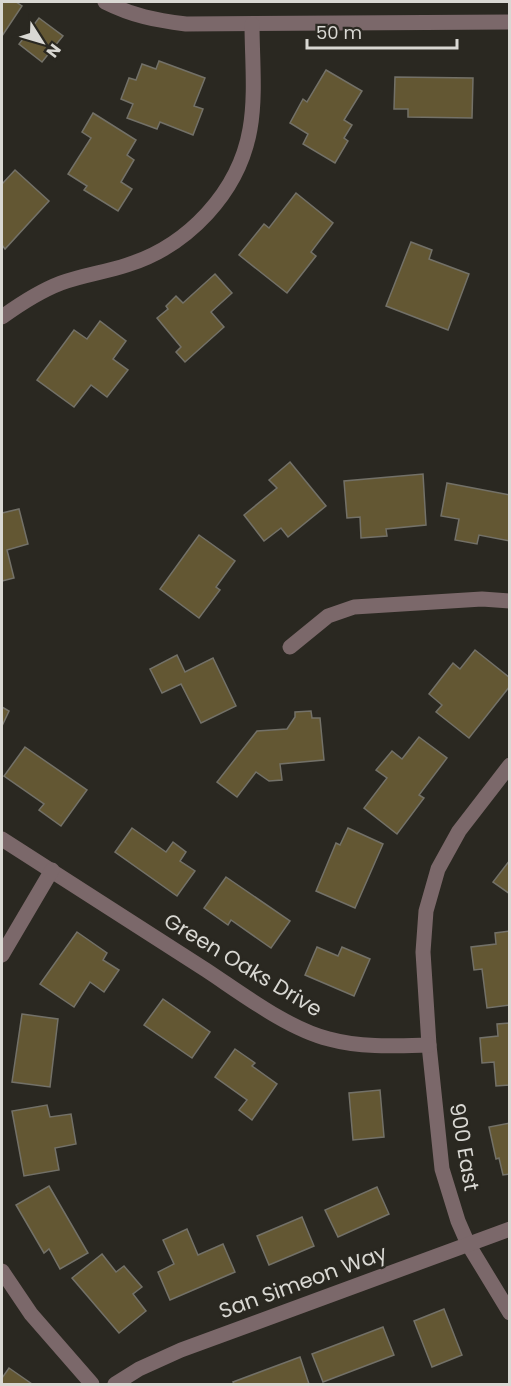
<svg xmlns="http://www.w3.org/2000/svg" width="511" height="1386" font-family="Poppins,sans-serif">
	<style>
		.building { fill: #635733; stroke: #737168; stroke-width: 1.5 }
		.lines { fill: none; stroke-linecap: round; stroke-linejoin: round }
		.minor { stroke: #7b686a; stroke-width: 15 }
		.labels { text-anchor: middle; stroke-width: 5; stroke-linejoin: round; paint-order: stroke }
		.street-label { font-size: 21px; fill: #d9d8d3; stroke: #2a2821 }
	</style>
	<rect width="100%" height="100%" fill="#2a2821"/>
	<!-- building -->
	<g class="building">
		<path d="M2,2H16L22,6L2,36Z"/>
		<path d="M39,18L63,36L42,62L19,44Z"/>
		<path d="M159,61L205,78L194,106L203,109L193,135L160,122L157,129L127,118L133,104L121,99L129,78L136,80L142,64L156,69Z"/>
		<path d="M326,70L362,91L344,120L352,125L344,138L348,141L335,163L303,144L308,134L290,123L303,99L307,102Z"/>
		<path d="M395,77L473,78L472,118L408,117V109H394Z"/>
		<path d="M93,113L136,140L127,155L134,160L121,182L132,189L118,211L84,190L87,186L68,174L91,138L82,132Z"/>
		<path d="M15,170L49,201L5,249L2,245V184Z"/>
		<path d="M296,193L333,223L311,252L316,256L287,293L239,255L264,224L269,228Z"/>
		<path d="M411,242L432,250L429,259L469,274L448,330L386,306Z"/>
		<path d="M215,274L232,293L211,312L224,327L185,362L176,352L181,347L157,318L168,309L166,306L176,296L183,303Z"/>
		<path d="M100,321L126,341L113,359L128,370L107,397L91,385L74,407L37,380L74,330L87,339Z"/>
		<path d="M290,462L326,506L288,537L281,528L264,541L244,515L277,488L269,480Z"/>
		<path d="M423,474L426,525L386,529L387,536L361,538L360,517L347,518L344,481Z"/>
		<path d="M447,483L510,495V541L479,535L477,544L455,540L459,519L441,516Z"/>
		<path d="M19,509L28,544L7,550L14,578L2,581V511V513Z"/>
		<path d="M199,535L235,561L216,587L220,590L199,618L160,589Z"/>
		<path d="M475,650L510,678V686L469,738L436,712L442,705L429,694L453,663L460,669Z"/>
		<path d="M177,655L185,672L213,658L236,706L201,723L181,684L162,693L150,669Z"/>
		<path d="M2,707L9,711L2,726Z"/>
		<path d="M311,711L312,718H320L324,760L280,764L282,780L269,781L256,772L237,797L217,782L257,731L287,729L295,717V712Z"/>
		<path d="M419,737L447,758L419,795L424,798L397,834L364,808L387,778L376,770L392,751L402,759Z"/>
		<path d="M25,747L87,790L61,826L39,810L44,804L4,776Z"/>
		<path d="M132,828L166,852L173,842L186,852L180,861L195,871L177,896L115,852Z"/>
		<path d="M348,828L383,844L355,908L316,891L336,843L340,845Z"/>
		<path d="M510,860V894L493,882Z"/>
		<path d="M226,877L290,921L271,948L231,920L228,925L204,908Z"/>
		<path d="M510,931V1005L487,1008L482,969L474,970L471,947L496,944L495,933Z"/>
		<path d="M77,932L107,953L103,960L119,970L104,992L90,982L74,1007L40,984Z"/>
		<path d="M317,947L338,956L342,947L370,959L354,996L305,975Z"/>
		<path d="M163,999L210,1032L192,1058L144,1025Z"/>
		<path d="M22,1014L58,1019L50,1087L12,1082Z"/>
		<path d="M510,1023V1085L496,1086L494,1062L482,1063L480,1038L498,1036L497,1024Z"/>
		<path d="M235,1049L255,1063L252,1066L277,1084L252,1120L239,1110L247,1100L215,1077Z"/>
		<path d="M380,1090L384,1137L353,1140L349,1093Z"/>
		<path d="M47,1105L50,1117L71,1114L76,1144L55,1148L59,1170L24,1176L12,1111Z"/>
		<path d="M510,1123V1174L503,1175L499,1158L496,1159L489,1127Z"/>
		<path d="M49,1186L88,1253L60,1269L49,1249L44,1253L16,1205Z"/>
		<path d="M377,1187L389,1214L338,1237L325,1210Z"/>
		<path d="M302,1217L314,1246L269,1265L257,1236Z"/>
		<path d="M187,1229L198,1255L223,1244L235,1272L170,1300L158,1272L174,1264L163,1240Z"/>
		<path d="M102,1254L116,1272L124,1266L142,1287L133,1294L146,1311L119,1333L72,1278Z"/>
		<path d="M444,1309L462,1355L432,1367L414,1321Z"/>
		<path d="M383,1327L394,1355L323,1382L312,1354Z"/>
		<path d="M300,1357L309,1384H234L233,1382Z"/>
		<path d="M9,1368L32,1384H2V1378Z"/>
	</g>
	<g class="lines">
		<!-- minor -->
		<g class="minor">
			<path d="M105,2C133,16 155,20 186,24L510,22"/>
			<path d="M2,317C20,304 40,291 61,283C83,275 106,272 127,265C188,246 239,192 250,129C256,95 252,58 252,24"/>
			<path d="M290,647L328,616L354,607L482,599L510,601"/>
			<path d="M510,765L459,831L438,869L426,911L423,952L429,1045L442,1169L458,1221L468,1244L510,1313"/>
			<path d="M2,839C70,882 138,926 206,970C241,993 288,1029 329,1039C362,1048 396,1046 429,1045"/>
			<path d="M2,955L52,870"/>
			<path d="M2,1271L31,1314L92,1384"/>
			<path d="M115,1384L139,1369L181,1350L510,1229"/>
		</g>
	</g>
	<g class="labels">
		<!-- street labels -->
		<g class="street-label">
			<text transform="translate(243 965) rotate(31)" y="7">Green Oaks Drive</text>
			<text transform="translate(464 1147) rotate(80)" y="7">900 East</text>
			<text transform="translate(303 1282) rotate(-20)" y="7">San Simeon Way</text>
		</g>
	</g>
	<!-- border -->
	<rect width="511" height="1386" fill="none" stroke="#d9d8d3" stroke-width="6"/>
	<!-- north arrow -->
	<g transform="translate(42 42) rotate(127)" stroke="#2a2821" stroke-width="4.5" paint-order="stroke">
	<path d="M0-4.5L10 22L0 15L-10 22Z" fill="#d9d8d3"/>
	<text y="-9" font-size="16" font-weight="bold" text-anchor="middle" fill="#d9d8d3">N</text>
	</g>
	<!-- scale -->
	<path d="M307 39v9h150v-9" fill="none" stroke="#d9d8d3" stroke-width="3"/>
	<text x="316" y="39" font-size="18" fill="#d9d8d3" stroke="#2a2821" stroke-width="4.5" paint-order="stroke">50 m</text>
</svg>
